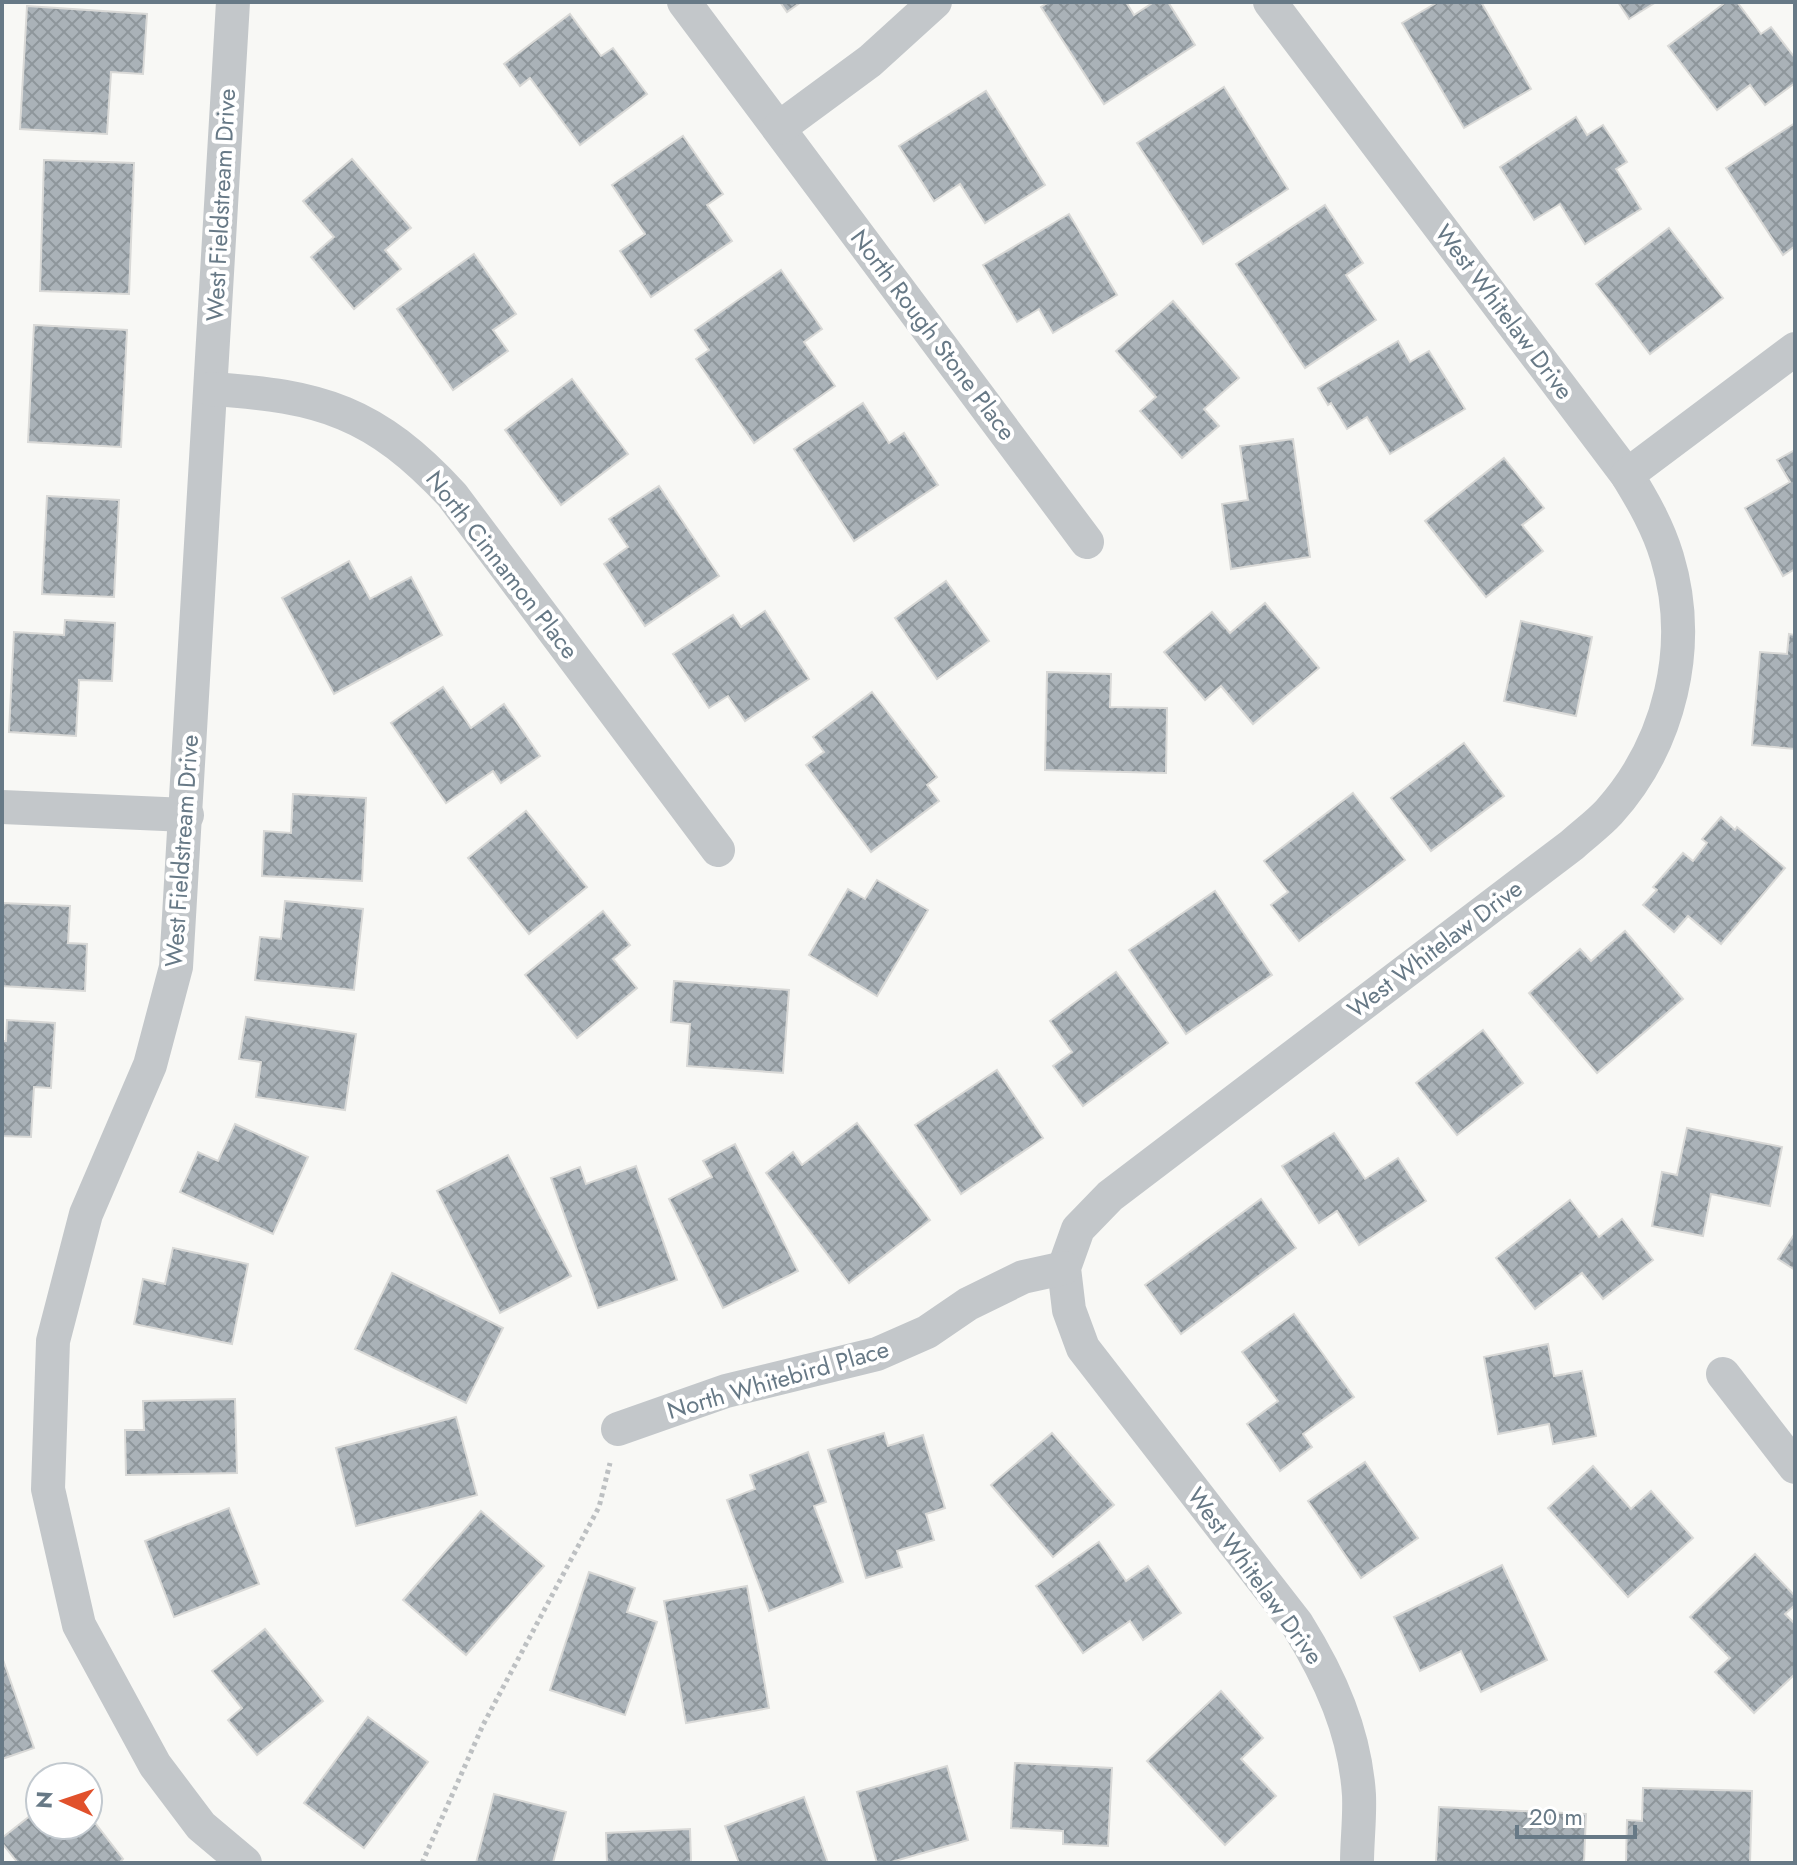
<svg xmlns="http://www.w3.org/2000/svg" width="1797" height="1865" font-family="Jost,sans-serif">
	<style>
		.building { fill: url(#building-cross-hatch); stroke: #d9d9d7; stroke-width: 2 }
		.lines { fill: none; stroke-linecap: round; stroke-linejoin: round }
		.path { stroke: #bdc0c2; stroke-width: 5; stroke-dasharray: 4 4; stroke-linecap: butt }
		.minor { stroke: #c3c7ca; stroke-width: 34 }
		.labels { text-anchor: middle; stroke-width: 8; stroke-linejoin: round; paint-order: stroke }
		.street-label { font-size: 24px; fill: #677986; stroke: #fff }
	</style>
	<defs>
		<pattern id="building-cross-hatch" width="8" height="8" patternUnits="userSpaceOnUse" patternTransform="scale(2)"><rect width="8" height="8" fill="#aab2b8"/><path d="M0 0l8 8M0 8l8-8" fill="none" stroke="#8e969b"/></pattern>
	</defs>
	<rect width="100%" height="100%" fill="#f8f8f5"/>
	<!-- building -->
	<g class="building">
		<path d="M780,2H801L787,12Z"/>
		<path d="M1049,2H1126L1134,15L1154,2H1168L1195,45L1104,104L1041,7Z"/>
		<path d="M1438,2H1481L1531,89L1464,128L1402,23Z"/>
		<path d="M1618,2H1656L1629,19Z"/>
		<path d="M1726,2H1737L1761,34L1771,27L1795,58V83L1765,105L1750,85L1717,110L1668,46Z"/>
		<path d="M27,6L147,14L143,74L111,72L107,134L20,129Z"/>
		<path d="M570,14L601,56L613,48L647,94L580,145L530,78L520,86L504,64Z"/>
		<path d="M1224,87L1288,189L1203,244L1137,143Z"/>
		<path d="M986,91L1045,185L985,223L960,184L934,201L899,146Z"/>
		<path d="M1576,117L1587,135L1603,125L1627,162L1616,169L1641,209L1585,244L1560,204L1534,220L1500,167Z"/>
		<path d="M1795,123V246L1783,255L1726,168Z"/>
		<path d="M683,136L723,194L707,205L732,241L651,297L620,251L645,234L612,185Z"/>
		<path d="M352,159L411,228L385,250L401,269L354,309L311,257L334,237L303,201Z"/>
		<path d="M44,160L134,163L129,294L40,291Z"/>
		<path d="M1325,205L1363,263L1346,275L1376,320L1305,368L1236,264Z"/>
		<path d="M1069,214L1117,295L1053,333L1039,309L1017,322L983,265Z"/>
		<path d="M1669,228L1723,298L1650,354L1596,284Z"/>
		<path d="M474,254L516,314L493,330L508,351L453,390L397,309Z"/>
		<path d="M781,270L822,329L804,342L835,386L754,443L696,359L709,350L695,330Z"/>
		<path d="M1173,301L1239,378L1204,409L1219,426L1182,458L1140,411L1156,397L1116,351Z"/>
		<path d="M34,325L127,330L121,447L28,442Z"/>
		<path d="M1398,341L1410,362L1429,351L1465,409L1390,454L1367,417L1347,429L1331,403L1328,405L1318,388Z"/>
		<path d="M572,379L628,454L561,505L505,430Z"/>
		<path d="M863,403L889,443L904,433L938,485L854,541L794,449Z"/>
		<path d="M1293,439L1310,557L1231,569L1222,504L1248,500L1240,446Z"/>
		<path d="M1795,450V569L1783,576L1745,508L1790,482L1777,460Z"/>
		<path d="M1504,458L1544,508L1522,525L1543,551L1486,597L1425,521Z"/>
		<path d="M659,486L719,576L645,626L604,564L628,547L609,519Z"/>
		<path d="M47,496L119,500L114,597L42,594Z"/>
		<path d="M349,561L370,599L411,577L442,635L334,694L282,598Z"/>
		<path d="M946,581L989,641L937,679L895,618Z"/>
		<path d="M1265,603L1319,668L1253,724L1221,686L1205,700L1164,652L1212,612L1230,633Z"/>
		<path d="M765,611L809,679L745,721L728,696L709,708L673,654L733,615L741,627Z"/>
		<path d="M65,620L115,623L112,681L79,680L76,736L9,732L14,632L64,635Z"/>
		<path d="M1521,621L1592,637L1576,716L1504,701Z"/>
		<path d="M1789,634L1795,635V749L1752,745L1760,652L1787,654Z"/>
		<path d="M1047,672L1111,674L1110,707L1167,708L1166,773L1045,770Z"/>
		<path d="M443,687L471,728L504,704L540,756L501,783L493,771L446,803L391,723Z"/>
		<path d="M872,692L937,777L927,785L939,801L871,852L806,765L824,752L813,737Z"/>
		<path d="M1464,743L1504,796L1431,851L1391,798Z"/>
		<path d="M1353,793L1405,860L1299,941L1271,905L1288,892L1264,861Z"/>
		<path d="M293,794L366,798L362,881L262,876L264,831L291,833Z"/>
		<path d="M526,811L587,887L529,934L468,858Z"/>
		<path d="M1721,817L1735,830L1737,827L1785,868L1721,944L1688,916L1674,932L1643,905L1657,890L1653,887L1683,853L1693,861L1707,843L1702,839Z"/>
		<path d="M877,880L928,910L877,996L809,955L848,889L865,899Z"/>
		<path d="M1215,891L1272,975L1186,1034L1129,950Z"/>
		<path d="M285,901L363,909L354,990L255,980L260,937L281,939Z"/>
		<path d="M2,903L70,906L68,943L87,944L85,991L2,986Z"/>
		<path d="M603,911L630,945L613,959L637,988L577,1038L525,975Z"/>
		<path d="M1625,931L1683,999L1597,1073L1529,993L1580,949L1591,961Z"/>
		<path d="M1116,972L1168,1043L1083,1106L1053,1066L1072,1052L1050,1021Z"/>
		<path d="M674,981L789,990L783,1073L687,1066L690,1024L671,1022Z"/>
		<path d="M246,1017L356,1034L345,1110L256,1097L261,1062L239,1059Z"/>
		<path d="M7,1020L55,1023L51,1088L34,1087L31,1137L2,1136V1041H6Z"/>
		<path d="M1483,1030L1523,1083L1457,1135L1416,1083Z"/>
		<path d="M997,1070L1043,1138L961,1194L915,1125Z"/>
		<path d="M857,1123L930,1220L849,1283L766,1173L793,1152L802,1165Z"/>
		<path d="M235,1124L308,1157L273,1234L180,1192L198,1152L218,1161Z"/>
		<path d="M1687,1128L1782,1147L1770,1206L1711,1194L1703,1236L1652,1226L1662,1172L1677,1175Z"/>
		<path d="M1334,1133L1365,1179L1398,1158L1426,1201L1359,1245L1337,1211L1319,1223L1282,1166Z"/>
		<path d="M735,1144L798,1271L723,1308L669,1199L712,1177L703,1161Z"/>
		<path d="M508,1155L571,1276L500,1313L437,1191Z"/>
		<path d="M636,1166L677,1280L598,1308L551,1178L580,1167L586,1184Z"/>
		<path d="M1261,1199L1296,1248L1181,1334L1145,1285Z"/>
		<path d="M1570,1200L1599,1237L1622,1219L1653,1260L1603,1299L1582,1273L1535,1309L1496,1258Z"/>
		<path d="M1795,1233V1270L1778,1259Z"/>
		<path d="M173,1248L248,1264L232,1344L134,1324L143,1279L165,1284Z"/>
		<path d="M392,1273L503,1328L466,1403L355,1349Z"/>
		<path d="M1294,1314L1354,1397L1303,1434L1312,1447L1280,1471L1247,1424L1278,1401L1242,1352Z"/>
		<path d="M1548,1344L1554,1376L1582,1371L1596,1436L1553,1444L1549,1424L1498,1434L1484,1357Z"/>
		<path d="M235,1399L237,1473L126,1475L125,1430H144L143,1401Z"/>
		<path d="M456,1417L477,1495L356,1526L336,1448Z"/>
		<path d="M884,1433L888,1446L923,1435L945,1508L926,1514L934,1540L897,1551L902,1567L866,1578L828,1450Z"/>
		<path d="M1052,1433L1114,1505L1053,1557L991,1485Z"/>
		<path d="M808,1452L826,1502L814,1506L843,1582L769,1611L727,1500L755,1489L750,1475Z"/>
		<path d="M1365,1462L1418,1538L1361,1578L1308,1501Z"/>
		<path d="M1593,1466L1631,1509L1651,1491L1693,1538L1628,1597L1548,1508Z"/>
		<path d="M229,1508L259,1584L174,1617L145,1541Z"/>
		<path d="M481,1511L544,1566L466,1655L403,1600Z"/>
		<path d="M1099,1542L1126,1581L1148,1566L1181,1613L1143,1640L1130,1621L1083,1653L1036,1586Z"/>
		<path d="M1755,1554L1795,1596V1605L1785,1614L1795,1624V1674L1754,1713L1715,1672L1730,1658L1690,1617Z"/>
		<path d="M1502,1565L1547,1660L1481,1692L1461,1651L1420,1671L1394,1617Z"/>
		<path d="M589,1572L635,1588L627,1612L657,1622L625,1715L550,1690Z"/>
		<path d="M747,1586L769,1708L686,1723L664,1601Z"/>
		<path d="M265,1629L323,1701L257,1755L228,1720L242,1708L212,1671Z"/>
		<path d="M2,1657L34,1748L2,1759Z"/>
		<path d="M1221,1691L1263,1738L1241,1759L1276,1796L1225,1845L1147,1761Z"/>
		<path d="M368,1717L428,1762L364,1848L304,1803Z"/>
		<path d="M1015,1763L1112,1768L1108,1846L1063,1844V1831L1011,1828Z"/>
		<path d="M947,1766L968,1840L888,1863H877L857,1792Z"/>
		<path d="M1643,1788L1752,1791L1750,1863L1626,1862L1627,1820L1642,1821Z"/>
		<path d="M494,1794L566,1812L553,1863H476Z"/>
		<path d="M804,1797L828,1863H739L725,1826Z"/>
		<path d="M1439,1807L1586,1814L1584,1863L1436,1862Z"/>
		<path d="M40,1808V1825H88V1814L123,1859L119,1863H18L2,1843V1838Z"/>
		<path d="M690,1829L691,1863H607L606,1833Z"/>
	</g>
	<g class="lines">
		<!-- path -->
		<path class="path" d="M422,1863L483,1725L599,1507L610,1463"/>
		<!-- minor -->
		<g class="minor">
			<path d="M233,2L176,967L150,1065L86,1214L53,1341L48,1489L79,1625L155,1765L201,1826L245,1863"/>
			<path d="M684,2L1087,542"/>
			<path d="M1270,2L1627,475C1643,501 1658,527 1667,557C1694,646 1670,744 1609,812C1598,824 1584,834 1572,845L1110,1196L1078,1229L1064,1268L1069,1310L1083,1348L1297,1624C1330,1677 1355,1732 1359,1795C1360,1818 1357,1841 1357,1863"/>
			<path d="M779,128L870,61L935,2"/>
			<path d="M211,389C322,396 375,412 452,495L718,850"/>
			<path d="M1627,475L1795,349"/>
			<path d="M2,807L187,815"/>
			<path d="M1723,1374L1795,1467"/>
			<path d="M618,1429L726,1391L877,1354L927,1332L968,1304L1023,1277L1064,1268"/>
		</g>
	</g>
	<g class="labels">
		<!-- street labels -->
		<g class="street-label">
			<text transform="translate(221 205) rotate(-87)" y="8">West Fieldstream Drive</text>
			<text transform="translate(1504 312) rotate(53)" y="8">West Whitelaw Drive</text>
			<text transform="translate(933 335) rotate(53)" y="8">North Rough Stone Place</text>
			<text transform="translate(502 565) rotate(52)" y="8">North Cinnamon Place</text>
			<text transform="translate(182 851) rotate(-86)" y="8">West Fieldstream Drive</text>
			<text transform="translate(1435 949) rotate(-37)" y="8">West Whitelaw Drive</text>
			<text transform="translate(778 1380) rotate(-16)" y="8">North Whitebird Place</text>
			<text transform="translate(1255 1576) rotate(54)" y="8">West Whitelaw Drive</text>
		</g>
	</g>
	<!-- border -->
	<rect width="1797" height="1865" fill="none" stroke="#677986" stroke-width="8"/>
	<!-- north arrow -->
	<g transform="translate(64 1801) rotate(273)"><circle r="38" fill="#ffffff" stroke="#c2c9cf" stroke-width="2"/>
	<path d="M0-6L14 30L0 20L-14 30Z" fill="#e1512c"/>
	<text y="-12" font-size="22" font-weight="bold" text-anchor="middle" fill="#677986">N</text>
	</g>
	<!-- scale -->
	<path d="M1517 1825v12h118v-12" fill="none" stroke="#677986" stroke-width="4"/>
	<text x="1529" y="1825" font-size="24" fill="#677986" stroke="#ffffff" stroke-width="6" paint-order="stroke">20 m</text>
</svg>
